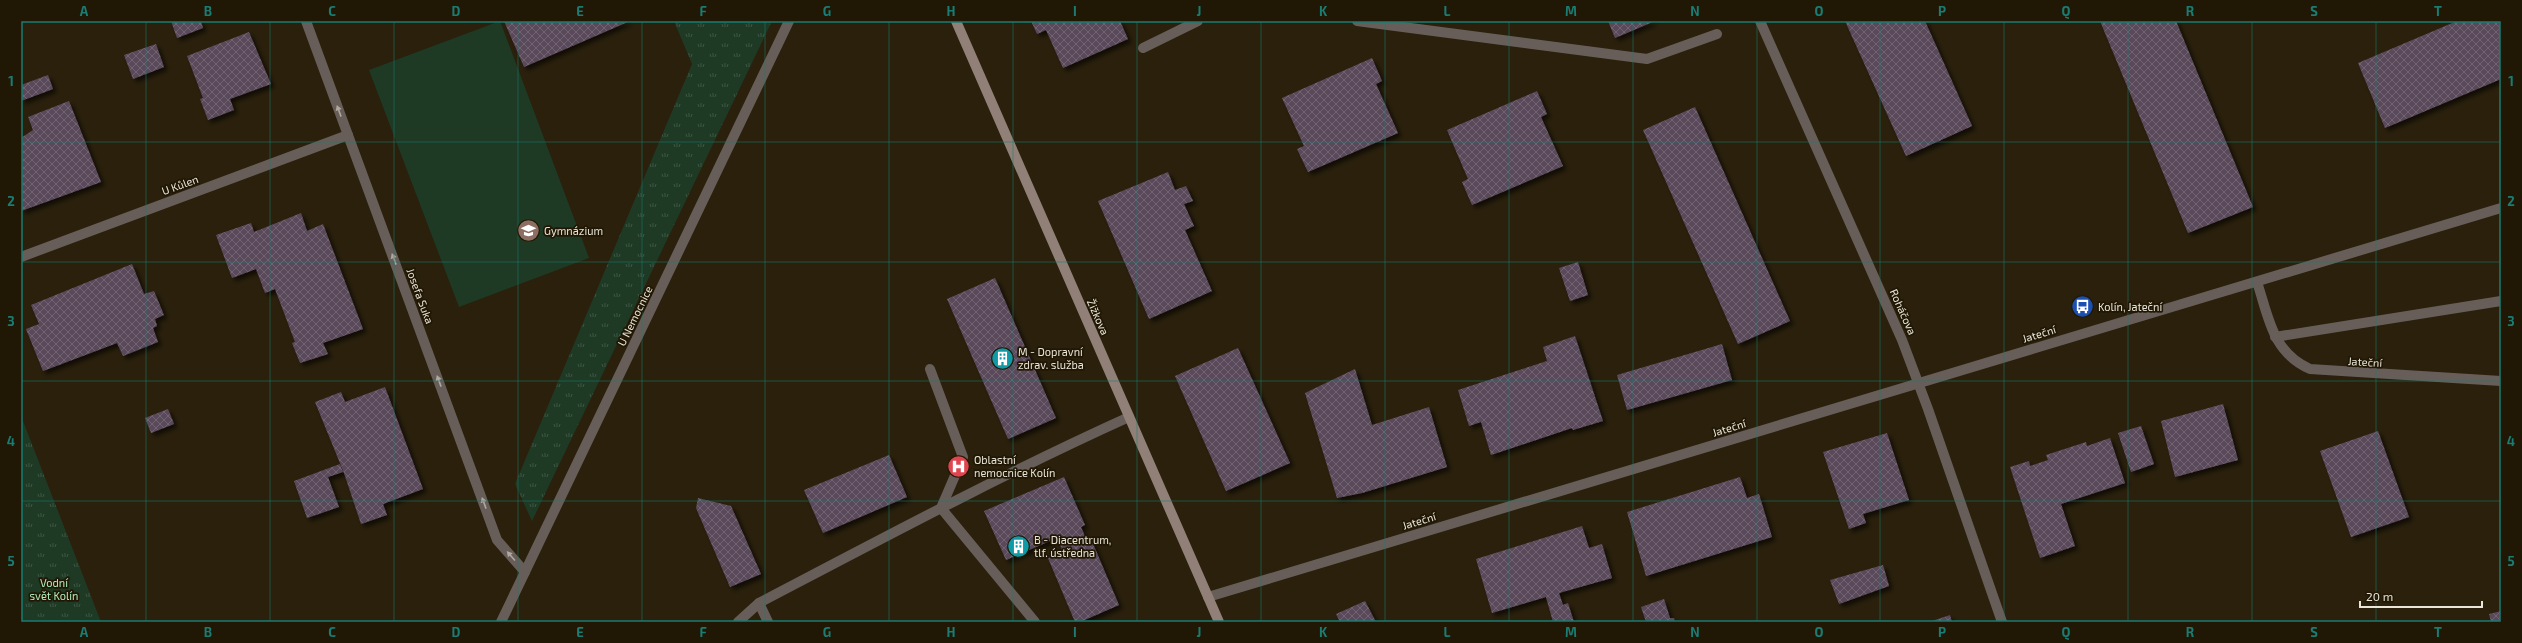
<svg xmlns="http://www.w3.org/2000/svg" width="2522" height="643" font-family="'Exo 2',sans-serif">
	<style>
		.park { fill: url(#park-tufts) }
		.garden { fill: #1e3a25 }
		.building { fill: url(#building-cross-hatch); filter: url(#shadow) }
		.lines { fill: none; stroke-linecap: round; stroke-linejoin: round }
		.lane { stroke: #685e59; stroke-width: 10 }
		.street { stroke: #685e59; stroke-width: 10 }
		.secondary { stroke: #918077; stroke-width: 10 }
		.oneway { fill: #b0a89f }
		.grid { fill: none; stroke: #1a7c73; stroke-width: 1; stroke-opacity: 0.55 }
		.labels { text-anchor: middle; stroke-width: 3.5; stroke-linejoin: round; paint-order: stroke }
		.street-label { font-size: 11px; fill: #eae5d8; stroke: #201704 }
		.poi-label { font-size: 11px; fill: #eae5d8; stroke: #201704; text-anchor: start }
		.park-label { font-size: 11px; fill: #afedbd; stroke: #201704 }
		.neatline { fill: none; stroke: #1a7c73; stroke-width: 1.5 }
		.grid-label { font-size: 13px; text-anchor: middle; font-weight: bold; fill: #1a7c73 }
	</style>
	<defs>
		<pattern id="park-tufts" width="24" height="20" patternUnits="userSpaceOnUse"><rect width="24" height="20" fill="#1e3a25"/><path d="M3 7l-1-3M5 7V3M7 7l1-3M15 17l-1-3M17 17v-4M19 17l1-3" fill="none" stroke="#3f5644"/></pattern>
		<pattern id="building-cross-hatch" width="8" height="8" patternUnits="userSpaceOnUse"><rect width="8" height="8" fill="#5a495a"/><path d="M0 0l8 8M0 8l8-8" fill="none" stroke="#726371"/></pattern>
		<filter id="shadow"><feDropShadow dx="3.5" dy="3.5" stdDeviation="2" flood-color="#0009"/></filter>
	</defs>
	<rect width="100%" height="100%" fill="#2a200c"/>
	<!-- park -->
	<g class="park">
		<path d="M674,21H772L532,521L515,484L692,64Z"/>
		<path d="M21,416L101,622H21Z"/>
	</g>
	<!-- garden -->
	<path class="garden" d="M500,21L589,258L459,307L369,70Z"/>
	<!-- building -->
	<g class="building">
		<path d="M171,21H201L203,28L177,38Z"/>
		<path d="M504,21H630L524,67Z"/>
		<path d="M1031,21H1120L1128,39L1063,68L1046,30L1037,34Z"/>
		<path d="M1608,21H1655L1615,38Z"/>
		<path d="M1845,21H1925L1972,126L1906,156Z"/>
		<path d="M2100,21H2176L2253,207L2188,233Z"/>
		<path d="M2457,21H2501V79L2385,128L2358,63Z"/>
		<path d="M249,32L271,84L230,99L234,110L208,120L200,99L203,98L187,56Z"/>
		<path d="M156,44L164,67L133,79L124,55Z"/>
		<path d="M1372,58L1382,81L1376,84L1398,133L1308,172L1297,149L1304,146L1282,98Z"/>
		<path d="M48,75L53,89L21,101V85Z"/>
		<path d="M1537,91L1547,114L1541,117L1563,166L1472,205L1462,182L1468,179L1447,130Z"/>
		<path d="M69,101L101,182L21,211V138L33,130L28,117Z"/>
		<path d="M1695,107L1790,321L1738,344L1643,130Z"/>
		<path d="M1168,172L1175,190L1186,186L1193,201L1184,204L1194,226L1185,230L1212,291L1149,319L1098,201Z"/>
		<path d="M301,213L307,231L323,224L363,329L323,343L328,354L300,363L292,343L295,342L275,289L265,293L256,269L232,278L216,235L251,223L254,232Z"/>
		<path d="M1578,262L1588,295L1570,301L1559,268Z"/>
		<path d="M132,264L144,294L154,291L164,315L155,319L157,326L153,328L158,342L123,356L117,343L43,371L26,329L39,324L31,305Z"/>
		<path d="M995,278L1056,418L1008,439L947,299Z"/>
		<path d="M1575,336L1603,421L1573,430L1572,428L1491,455L1481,422L1469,426L1458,390L1547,361L1543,347Z"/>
		<path d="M1722,344L1732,380L1627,410L1617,375Z"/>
		<path d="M1238,348L1290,463L1226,491L1175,376Z"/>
		<path d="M1355,369L1372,425L1429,407L1447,467L1362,493L1337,498L1305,393Z"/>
		<path d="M385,387L423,489L383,504L387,515L361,524L344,473L315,402L341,392L345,402Z"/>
		<path d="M2223,404L2238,460L2175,477L2161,421Z"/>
		<path d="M168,409L174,424L151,433L145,418Z"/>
		<path d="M2141,426L2154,464L2131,472L2118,433Z"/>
		<path d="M2378,431L2409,517L2351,537L2320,451Z"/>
		<path d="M1887,433L1909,500L1863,514L1866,523L1849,529L1823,452Z"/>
		<path d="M2110,438L2125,483L2061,504L2075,546L2040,558L2010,467L2029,461L2030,466L2048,460L2046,455L2086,442L2087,446Z"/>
		<path d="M889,455L907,497L823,533L804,490Z"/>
		<path d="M340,464L343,472L328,477L339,507L307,518L294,481Z"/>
		<path d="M1064,477L1085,525L1081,527L1087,541L1091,539L1119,605L1080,622H1075L1048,558L1063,552L1057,538L1006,560L984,511Z"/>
		<path d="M1740,477L1747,498L1759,494L1772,537L1646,576L1627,512Z"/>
		<path d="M698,498L731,506L761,574L730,587L696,508Z"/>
		<path d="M1582,526L1589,548L1602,544L1612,578L1559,593L1563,605L1568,603L1574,622H1553L1546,597L1492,613L1476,559Z"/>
		<path d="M1883,565L1889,586L1839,604L1830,580Z"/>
		<path d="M1664,599L1670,618H1674L1675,622H1646L1641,607Z"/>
		<path d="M1365,601L1376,622H1340L1336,614Z"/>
		<path d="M2501,611V622H2491L2489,614Z"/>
		<path d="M1950,615L1952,622H1929Z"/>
	</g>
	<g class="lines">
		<!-- lane -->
		<g class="lane">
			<path d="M1357,21L1647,59L1717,34"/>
			<path d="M1143,48L1198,21"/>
			<path d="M2275,337L2501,301"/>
			<path d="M930,369L963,457L941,508L1035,622"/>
			<path d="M759,603L768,622"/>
			<path d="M738,622L759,603C881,539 1003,474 1129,417"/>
		</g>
		<!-- street -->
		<g class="street">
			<path d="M306,21L497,540L525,572"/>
			<path d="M1760,21L1902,340L1928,409L2002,622"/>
			<path d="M21,257L348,135"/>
			<path d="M2257,282C2269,318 2272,352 2310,369L2501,381"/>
			<path d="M1208,597L2501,208"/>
			<path d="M501,622L789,21"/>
		</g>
		<!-- secondary -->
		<path class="secondary" d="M956,21L1219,622"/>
	</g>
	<!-- one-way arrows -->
	<defs><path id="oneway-solid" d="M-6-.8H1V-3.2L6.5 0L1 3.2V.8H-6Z"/></defs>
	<g class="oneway">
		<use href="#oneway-solid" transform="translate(339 111) rotate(-110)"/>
		<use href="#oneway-solid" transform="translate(394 259) rotate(-110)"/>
		<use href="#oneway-solid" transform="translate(439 381) rotate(-110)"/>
		<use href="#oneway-solid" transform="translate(484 503) rotate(-110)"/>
		<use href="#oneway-solid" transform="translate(511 556) rotate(-131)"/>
	</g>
	<!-- grid -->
	<path class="grid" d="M146,21V622M270,21V622M394,21V622M518,21V622M642,21V622M765,21V622M889,21V622M1013,21V622M1137,21V622M1261,21V622M1385,21V622M1509,21V622M1633,21V622M1757,21V622M1880,21V622M2004,21V622M2128,21V622M2252,21V622M2376,21V622M21,142H2501M21,262H2501M21,381H2501M21,501H2501"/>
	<!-- icons -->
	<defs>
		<symbol id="school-disc" viewBox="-11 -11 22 22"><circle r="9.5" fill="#8d6e63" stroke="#201704"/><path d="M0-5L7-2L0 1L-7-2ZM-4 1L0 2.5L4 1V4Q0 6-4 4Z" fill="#fff"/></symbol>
		<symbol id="bus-disc" viewBox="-11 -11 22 22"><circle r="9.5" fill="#1a4fb4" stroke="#201704"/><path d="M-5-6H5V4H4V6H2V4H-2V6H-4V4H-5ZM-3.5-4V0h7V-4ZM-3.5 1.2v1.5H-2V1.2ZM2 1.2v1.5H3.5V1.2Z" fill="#fff"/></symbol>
		<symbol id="building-disc" viewBox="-11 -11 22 22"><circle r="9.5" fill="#0f9aa8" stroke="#201704"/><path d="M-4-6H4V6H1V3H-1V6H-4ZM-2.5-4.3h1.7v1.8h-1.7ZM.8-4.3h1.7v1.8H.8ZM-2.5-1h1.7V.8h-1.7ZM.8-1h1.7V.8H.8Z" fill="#fff"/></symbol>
		<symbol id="hospital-disc" viewBox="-11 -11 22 22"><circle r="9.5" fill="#e0444e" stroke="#201704"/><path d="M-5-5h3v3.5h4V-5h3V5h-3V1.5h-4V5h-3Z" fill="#fff"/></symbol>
	</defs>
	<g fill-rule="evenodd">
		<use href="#school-disc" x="516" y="218" width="25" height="25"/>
		<use href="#bus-disc" x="2070" y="294" width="25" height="25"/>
		<use href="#building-disc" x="990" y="346" width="25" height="25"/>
		<use href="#hospital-disc" x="946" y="454" width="25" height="25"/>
		<use href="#building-disc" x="1006" y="534" width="25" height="25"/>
	</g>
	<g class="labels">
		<!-- street labels -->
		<g class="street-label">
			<text transform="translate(180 185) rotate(-20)" y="4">U Kůlen</text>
			<text transform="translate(420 296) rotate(70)" y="4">Josefa Suka</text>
			<text transform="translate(1903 312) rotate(66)" y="4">Roháčova</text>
			<text transform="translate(635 316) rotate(-64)" y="4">U Nemocnice</text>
			<text transform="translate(1098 317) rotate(66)" y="4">Žižkova</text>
			<text transform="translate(2039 334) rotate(-17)" y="4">Jateční</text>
			<text transform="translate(2365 362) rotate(3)" y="4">Jateční</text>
			<text transform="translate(1729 428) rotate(-17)" y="4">Jateční</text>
			<text transform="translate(1419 521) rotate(-17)" y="4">Jateční</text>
		</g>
		<!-- poi labels -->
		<g class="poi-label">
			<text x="544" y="235">Gymnázium</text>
			<text x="2098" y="311">Kolín, Jateční</text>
			<text x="1018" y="356">M - Dopravní<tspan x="1018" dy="13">zdrav. služba</tspan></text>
			<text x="974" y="464">Oblastní<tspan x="974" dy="13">nemocnice Kolín</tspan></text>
			<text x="1034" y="544">B - Diacentrum,<tspan x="1034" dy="13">tlf. ústředna</tspan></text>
		</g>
		<!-- park labels -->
		<g class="park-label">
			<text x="54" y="587">Vodní<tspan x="54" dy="13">svět Kolín</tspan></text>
		</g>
	</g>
	<!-- border -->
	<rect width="2522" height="643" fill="none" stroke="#201704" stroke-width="44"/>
	<!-- scale -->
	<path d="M2360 601v6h122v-6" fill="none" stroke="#eae5d8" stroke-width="2"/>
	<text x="2366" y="601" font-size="12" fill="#eae5d8" stroke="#201704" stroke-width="3" paint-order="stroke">20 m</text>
	<rect x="22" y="22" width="2478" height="599" class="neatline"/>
	<g class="grid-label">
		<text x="84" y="16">A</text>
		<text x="208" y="16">B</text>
		<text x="332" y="16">C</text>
		<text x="456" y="16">D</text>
		<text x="580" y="16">E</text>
		<text x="703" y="16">F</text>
		<text x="827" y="16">G</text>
		<text x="951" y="16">H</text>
		<text x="1075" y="16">I</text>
		<text x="1199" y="16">J</text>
		<text x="1323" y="16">K</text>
		<text x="1447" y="16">L</text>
		<text x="1571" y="16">M</text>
		<text x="1695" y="16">N</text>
		<text x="1819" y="16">O</text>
		<text x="1942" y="16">P</text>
		<text x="2066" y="16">Q</text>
		<text x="2190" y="16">R</text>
		<text x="2314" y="16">S</text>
		<text x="2438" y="16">T</text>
		<text x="11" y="86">1</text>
		<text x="2511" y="86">1</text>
		<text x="11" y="206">2</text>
		<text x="2511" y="206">2</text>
		<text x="11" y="326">3</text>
		<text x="2511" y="326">3</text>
		<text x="11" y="446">4</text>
		<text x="2511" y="446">4</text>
		<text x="11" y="566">5</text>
		<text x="2511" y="566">5</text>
		<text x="84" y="637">A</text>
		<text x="208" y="637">B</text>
		<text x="332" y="637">C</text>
		<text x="456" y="637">D</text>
		<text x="580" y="637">E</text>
		<text x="703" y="637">F</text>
		<text x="827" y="637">G</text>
		<text x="951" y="637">H</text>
		<text x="1075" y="637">I</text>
		<text x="1199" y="637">J</text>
		<text x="1323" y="637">K</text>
		<text x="1447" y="637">L</text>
		<text x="1571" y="637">M</text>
		<text x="1695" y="637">N</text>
		<text x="1819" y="637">O</text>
		<text x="1942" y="637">P</text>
		<text x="2066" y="637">Q</text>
		<text x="2190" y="637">R</text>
		<text x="2314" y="637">S</text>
		<text x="2438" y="637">T</text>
	</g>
</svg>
